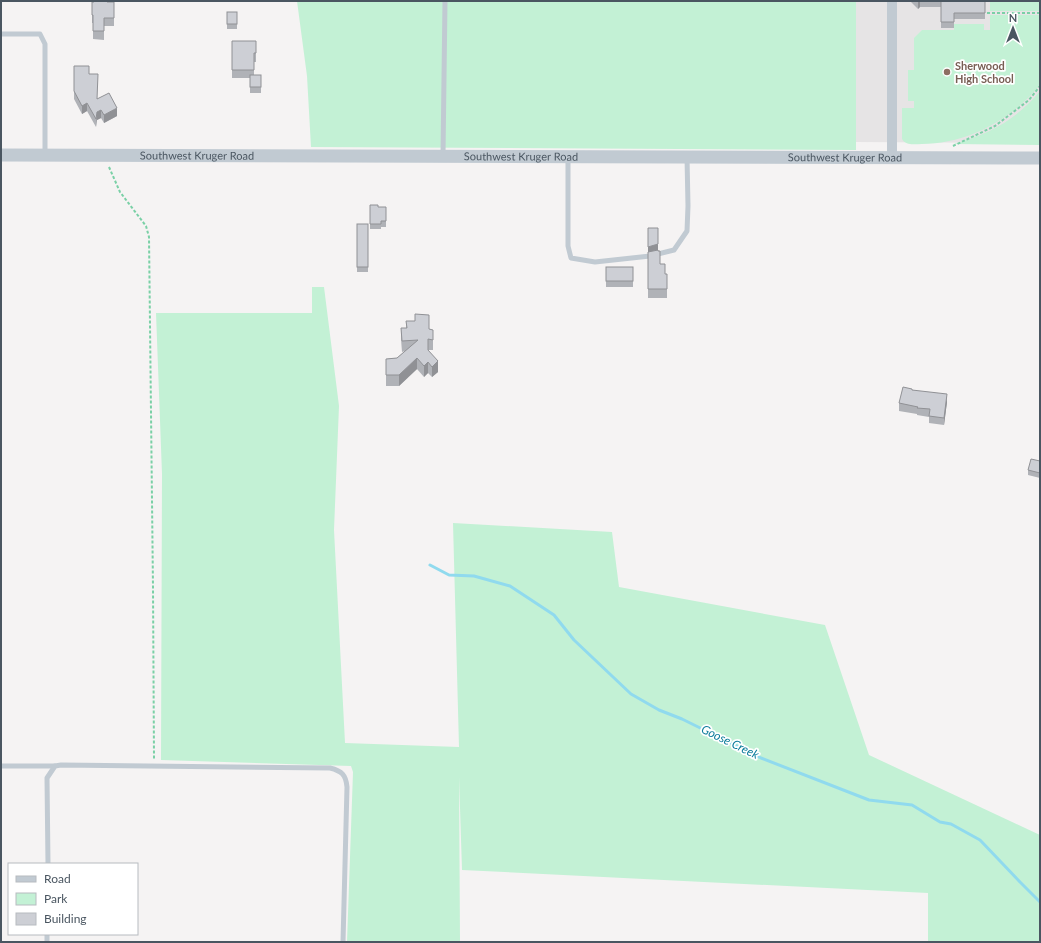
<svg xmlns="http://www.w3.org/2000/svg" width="1041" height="943" font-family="Lato,sans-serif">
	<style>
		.education { fill: #e6e4e5 }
		.green { fill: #c3f1d5 }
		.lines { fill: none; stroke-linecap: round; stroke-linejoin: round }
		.stream { stroke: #90daee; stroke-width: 3 }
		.path { stroke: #7ad0a6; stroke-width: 2; stroke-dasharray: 3 2; stroke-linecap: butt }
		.service { stroke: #c1cad2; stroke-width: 5 }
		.minor { stroke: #c1cad2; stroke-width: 10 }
		.tertiary { stroke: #c1cad2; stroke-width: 13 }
		.wall { fill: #b0b2b7 }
		.shaded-wall { fill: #909195 }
		.building { fill: #cdcfd5; stroke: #909195 }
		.education-dot { fill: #8d6e63; stroke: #fff; stroke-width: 1.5 }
		.labels { text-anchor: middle; stroke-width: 3.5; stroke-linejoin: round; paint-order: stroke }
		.education-label { font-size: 11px; font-weight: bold; fill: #785e54; stroke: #fff; text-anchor: start }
		.street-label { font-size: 11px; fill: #4a5661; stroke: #fff }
		.water-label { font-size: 12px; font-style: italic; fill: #0c7c9b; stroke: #fff }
	</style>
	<rect width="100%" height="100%" fill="#f5f3f3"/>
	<!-- education -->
	<path class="education" d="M854,1H1040V143L855,142Z"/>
	<!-- green -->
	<g class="green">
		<path d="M297,1H856V150L311,147L307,76Z"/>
		<rect x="990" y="1" width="50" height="10"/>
		<path d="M990,15H1040V85C1011,120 967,144 922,144C914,144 906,146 902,139V108H914V101H908V70H914V38L922,30H954V24H984V30H990Z"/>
		<path d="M1040,91V145L954,144C989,134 1016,120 1040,91Z"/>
		<path d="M312,287H324L339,406L334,530L345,743L459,747L453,523L612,532L619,587L825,625L869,755L1040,835V942H928V893L462,870L459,777L460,942H347L353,772L351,766L161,760L162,474L156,313H312Z"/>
	</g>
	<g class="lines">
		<!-- stream -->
		<path class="stream" d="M430,565L449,575L474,576L510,586L554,615L574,640L631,694L659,710L682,719L761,758L869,800L912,805L940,822L951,824L980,840L1020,882L1040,902"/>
		<!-- path -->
		<g class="path">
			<path d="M987,13H1040"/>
			<path d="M953,146L995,126L1029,100L1040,86"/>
			<path d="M109,167L120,192L146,226L149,237L153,588L154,759"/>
		</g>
		<!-- service -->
		<g class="service">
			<path d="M1,34H40L45,44V155"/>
			<path d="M443,155L445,1"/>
			<path d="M568,158V246L571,258L595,262L650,256L674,250L687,231L688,206L687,157"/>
			<path d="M1,766H55"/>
			<path d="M48,864L47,778L55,766L61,765L330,768C342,771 346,775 347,787L343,942"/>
			<path d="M47,942V934"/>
		</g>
		<!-- minor -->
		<path class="minor" d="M892,158V1"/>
		<!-- tertiary -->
		<path class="tertiary" id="s1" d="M1,155L1040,158"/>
	</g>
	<!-- wall -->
	<g class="wall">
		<path d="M910,1H985V19H954V28H941V7H920L918,9Z"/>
		<path d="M92,2H114V26H104V40L93,39V23H92Z"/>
		<rect x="227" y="12" width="10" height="17"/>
		<path d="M232,41H256V62H254V75H261V93H250V78H232Z"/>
		<path d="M74,66L89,74L97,99L117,116L104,123L101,118L97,120L96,127L87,111L82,114L74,99Z"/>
		<path d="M370,205L378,207H386V227H381V229H370Z"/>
		<rect x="357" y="224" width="11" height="48"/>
		<path d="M648,228L658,250L660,264L665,274H667V298H648Z"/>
		<rect x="606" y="267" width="27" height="20"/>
		<path d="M406,321L429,329L433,341V350H428L438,372L432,377L428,373L424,377L417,369L399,386H386V359L397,358L405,351L402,352L401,339V328H406Z"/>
		<path d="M912,390L947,402L944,425L929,423V417L917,415V414L899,411V403Z"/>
		<path d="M1040,461V478L1028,475V470Z"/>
	</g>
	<!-- shaded-wall -->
	<g class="shaded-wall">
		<path d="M920,1V7L918,9V2Z"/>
		<path d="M87,103V111L82,114V106Z"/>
		<path d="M117,108V116L104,123V115Z"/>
		<path d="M101,110V118L97,120L96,127L97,112Z"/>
		<path d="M658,244V250L648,252V247Z"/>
		<path d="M417,358V369L399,386V375Z"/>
		<path d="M438,361V372L432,377V367Z"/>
		<path d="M428,362V373L424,377V366Z"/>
		<path d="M947,394V402L944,425V418Z"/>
	</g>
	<!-- building -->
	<g class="building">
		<path d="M94,1H107V2H114V18H104V31H93V15H92V2H94Z"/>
		<path d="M941,1H985V13H954V22H941Z"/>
		<rect x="227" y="12" width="10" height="12"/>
		<path d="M232,41H256V53H254V70H232Z"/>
		<path d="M74,66H89V74H98L97,99L109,93L117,108L104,115L101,110L97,112L96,119L87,103L82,106L74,91Z"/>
		<rect x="250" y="75" width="11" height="12"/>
		<path d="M370,205H378V207H386V221H381V224H370Z"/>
		<rect x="357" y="224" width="11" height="43"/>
		<path d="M648,228H658V244L648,247Z"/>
		<path d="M658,250V251H660V264H665V274H667V289H648V252Z"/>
		<rect x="606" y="267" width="27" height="14"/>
		<path d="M415,314L429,315V329L433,330V340L428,339V350L438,361L432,367L428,362L424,366L417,358L399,375H386V359L397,358L418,340L402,341L401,328H407L406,321H415Z"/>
		<path d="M903,387L912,389V390L947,394L944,418L929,416L930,409L917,408L918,407L899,403Z"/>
		<path d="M1031,459L1040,461V473L1028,470Z"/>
	</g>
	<!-- markers -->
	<circle class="education-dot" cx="947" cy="72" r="4"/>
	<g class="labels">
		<!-- education labels -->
		<g class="education-label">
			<text x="955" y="70">Sherwood<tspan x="955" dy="13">High School</tspan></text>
		</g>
		<!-- street labels -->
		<g class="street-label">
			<text dy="4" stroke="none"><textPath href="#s1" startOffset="196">Southwest Kruger Road</textPath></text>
			<text dy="4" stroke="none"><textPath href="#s1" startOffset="520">Southwest Kruger Road</textPath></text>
			<text dy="4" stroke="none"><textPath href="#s1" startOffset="844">Southwest Kruger Road</textPath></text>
		</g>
		<!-- water labels -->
		<g class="water-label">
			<text transform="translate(730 742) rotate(26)" y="4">Goose Creek</text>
		</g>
	</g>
	<!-- border -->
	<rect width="1041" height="943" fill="none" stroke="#4a5661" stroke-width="4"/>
	<!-- legend -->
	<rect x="8" y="863" width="130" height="72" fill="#ffffff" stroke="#b7bbc0"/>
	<rect x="16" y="876" width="20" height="6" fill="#c1cad2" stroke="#b7bbc0"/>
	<text x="44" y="883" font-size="12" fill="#4a5661">Road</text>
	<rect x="16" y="893" width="20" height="12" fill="#c3f1d5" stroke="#b7bbc0"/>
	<text x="44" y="903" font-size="12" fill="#4a5661">Park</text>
	<rect x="16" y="913" width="20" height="12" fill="#cdcfd5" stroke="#b7bbc0"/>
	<text x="44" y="923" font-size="12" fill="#4a5661">Building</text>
	<!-- north arrow -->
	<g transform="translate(1013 28)" stroke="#ffffff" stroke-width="3" paint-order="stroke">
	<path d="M0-3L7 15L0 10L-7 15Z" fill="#4a5661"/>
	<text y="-6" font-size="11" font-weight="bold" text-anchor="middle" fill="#4a5661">N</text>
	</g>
</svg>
